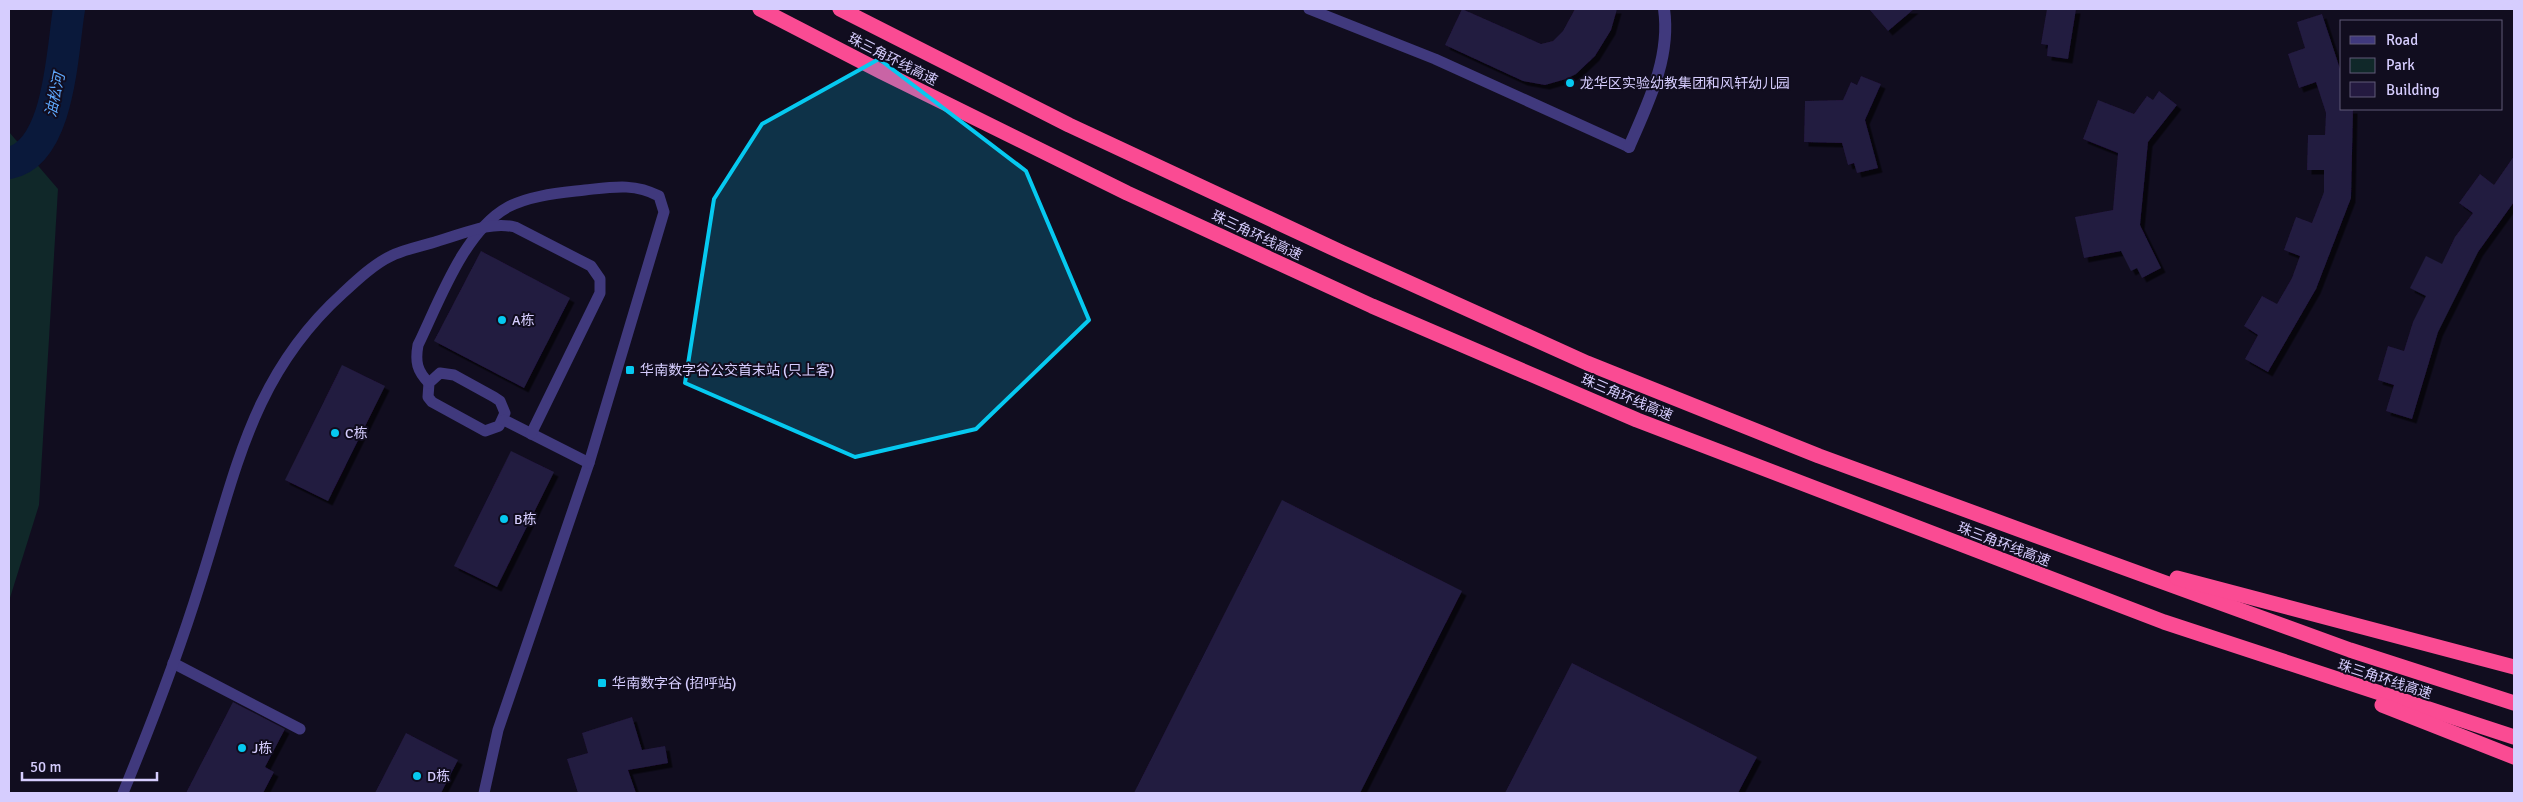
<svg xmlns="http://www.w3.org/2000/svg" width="2523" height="802" font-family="Signika,'Noto Sans SC',sans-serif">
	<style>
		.green { fill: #102829 }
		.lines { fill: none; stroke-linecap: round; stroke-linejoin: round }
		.river { stroke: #0a193b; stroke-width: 32 }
		.building { fill: #241a40; filter: url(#shadow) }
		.lane { stroke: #40397d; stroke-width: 11 }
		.street { stroke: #40397d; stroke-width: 12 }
		.highway { stroke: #fa4b93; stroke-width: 15 }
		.marked { fill: #06c9f0; fill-opacity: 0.2; stroke: #06c9f0; stroke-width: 4; stroke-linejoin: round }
		.poi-dot { fill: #06c9f0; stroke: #110d1f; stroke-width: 2 }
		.labels { text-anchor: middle; stroke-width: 4; stroke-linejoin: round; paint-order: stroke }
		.street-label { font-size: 14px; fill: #d6cdfe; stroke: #110d1f }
		.poi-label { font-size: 14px; fill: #d6cdfe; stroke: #110d1f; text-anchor: start }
		.water-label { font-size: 15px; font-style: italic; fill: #5ea7fb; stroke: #110d1f }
	</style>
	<defs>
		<filter id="shadow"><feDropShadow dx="4.5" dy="4.5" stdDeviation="0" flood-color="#0009"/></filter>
	</defs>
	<rect width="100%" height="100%" fill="#110d1f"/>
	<!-- green -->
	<path class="green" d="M9,132L58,189L39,505L9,601Z"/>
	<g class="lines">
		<!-- river -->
		<path class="river" d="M9,163C60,153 62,51 69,9"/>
	</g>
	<!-- building -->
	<g class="building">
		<path d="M1462,9L1541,44L1553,41L1563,31L1575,9H1617L1611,30L1595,56L1576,74L1566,79L1545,85L1523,81L1445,45Z"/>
		<path d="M1869,9H1914L1888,31Z"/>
		<path d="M2047,9H2076L2068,59L2047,56L2048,45L2041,44Z"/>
		<path d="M2322,14L2342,75V109H2353L2351,198L2316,289L2268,372L2245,359L2258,335L2244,326L2262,296L2277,304L2292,278L2300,256L2284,250L2296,217L2312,223L2324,192V170H2307L2308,135H2325L2326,113L2316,82L2299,88L2288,54L2305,48L2297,22Z"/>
		<path d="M1861,76L1881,84L1865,120L1878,168L1857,173L1854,163L1848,165L1842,143L1804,142L1805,101L1843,100L1851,82L1857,85Z"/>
		<path d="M2159,91L2177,105L2148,142L2140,225L2161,268L2142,278L2137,268L2131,271L2121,251L2084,258L2075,217L2113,210L2118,153L2083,139L2098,100L2134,114L2147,96L2153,100Z"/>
		<path d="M2514,156V202L2478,252L2438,332L2412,419L2386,411L2394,385L2378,380L2388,346L2404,351L2413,322L2426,296L2410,288L2426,256L2442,264L2455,237L2473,213L2459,203L2480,174L2494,185Z"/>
		<path d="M481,251L570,298L524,388L434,341Z"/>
		<path d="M342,365L385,386L328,501L285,480Z"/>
		<path d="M511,451L554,472L497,587L454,566Z"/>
		<path d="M1282,500L1462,591L1360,793H1134Z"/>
		<path d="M1572,663L1757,757L1738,793H1505Z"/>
		<path d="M233,702L285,729L265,767L274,772L263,793H186Z"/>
		<path d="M632,717L642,750L665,746L668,763L628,770L636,793H578L567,759L588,753L582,733Z"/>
		<path d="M406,733L458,760L441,793H375Z"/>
	</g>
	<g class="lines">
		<!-- lane -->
		<g class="lane">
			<path d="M1309,9L1435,59L1629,147"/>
			<path d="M440,373L454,375L494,397L500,401L505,413L499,426L485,431L432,402L428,397L429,383Z"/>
			<path d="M429,383C417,371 415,362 418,345C439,302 464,231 508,207C531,195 560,193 585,190C613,187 634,183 659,196L664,212L589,463L498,730L484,793"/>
			<path d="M504,420L589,463"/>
			<path d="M173,663L300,729"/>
			<path d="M123,793C151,725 178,655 200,584C236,472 251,376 343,293C357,280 374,264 391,256C405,249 423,246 438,241C463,234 489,221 515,227L591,266L600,279V293L531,434"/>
		</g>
		<!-- street -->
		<path class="street" d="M1629,147C1648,103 1671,58 1664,9"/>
		<!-- highway -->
		<g class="highway">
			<path d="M760,9L882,72L1127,193L1372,306L1637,420L2164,622L2514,737"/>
			<path d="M840,9L1069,125L1341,252L1587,363L1819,456L2086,554L2350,650L2514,703"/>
			<path d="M2177,578L2514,667"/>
			<path d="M2382,705L2514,757"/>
		</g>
	</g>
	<!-- marked area -->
	<path class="marked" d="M879,59L1026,171L1089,320L976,429L855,457L685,383L714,199L762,124Z"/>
	<!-- markers -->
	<g class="poi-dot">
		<circle cx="1570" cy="83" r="5"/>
		<circle cx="502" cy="320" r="5"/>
		<rect x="625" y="365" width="10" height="10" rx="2.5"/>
		<circle cx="335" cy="433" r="5"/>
		<circle cx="504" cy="519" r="5"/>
		<rect x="597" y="678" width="10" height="10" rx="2.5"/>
		<circle cx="242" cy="748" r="5"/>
		<circle cx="417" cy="776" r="5"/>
	</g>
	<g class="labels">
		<!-- street labels -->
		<g class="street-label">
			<text transform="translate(893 59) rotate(27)" y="5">珠三角环线高速</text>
			<text transform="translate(1257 235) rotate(25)" y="5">珠三角环线高速</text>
			<text transform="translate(1627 397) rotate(23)" y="5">珠三角环线高速</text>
			<text transform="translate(2004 544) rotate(21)" y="5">珠三角环线高速</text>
			<text transform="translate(2385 679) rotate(18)" y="5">珠三角环线高速</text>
		</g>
		<!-- poi labels -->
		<g class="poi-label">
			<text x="1580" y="88">龙华区实验幼教集团和风轩幼儿园</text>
			<text x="512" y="325">A栋</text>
			<text x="640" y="375">华南数字谷公交首末站 (只上客)</text>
			<text x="345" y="438">C栋</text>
			<text x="514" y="524">B栋</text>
			<text x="612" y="688">华南数字谷 (招呼站)</text>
			<text x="252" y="753">J栋</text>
			<text x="427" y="781">D栋</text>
		</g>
		<!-- water labels -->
		<g class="water-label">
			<text transform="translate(55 95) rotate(-78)" y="5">油松河</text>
		</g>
	</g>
	<!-- border -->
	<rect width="2523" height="802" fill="none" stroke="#d6cdfe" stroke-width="20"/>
	<!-- legend -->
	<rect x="2340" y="20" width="162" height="90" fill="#110d1f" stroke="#605a78"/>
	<rect x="2350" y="36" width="25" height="8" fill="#40397d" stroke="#605a78"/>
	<text x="2386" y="45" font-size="15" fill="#d6cdfe">Road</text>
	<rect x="2350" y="58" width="25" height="15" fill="#102829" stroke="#605a78"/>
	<text x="2386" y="70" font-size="15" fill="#d6cdfe">Park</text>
	<rect x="2350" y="82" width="25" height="15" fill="#241a40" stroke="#605a78"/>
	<text x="2386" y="95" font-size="15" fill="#d6cdfe">Building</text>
	<!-- scale -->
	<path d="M22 772v8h135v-8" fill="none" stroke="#d6cdfe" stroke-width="2.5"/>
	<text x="30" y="772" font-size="15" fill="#d6cdfe" stroke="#110d1f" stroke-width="4" paint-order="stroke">50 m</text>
</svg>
